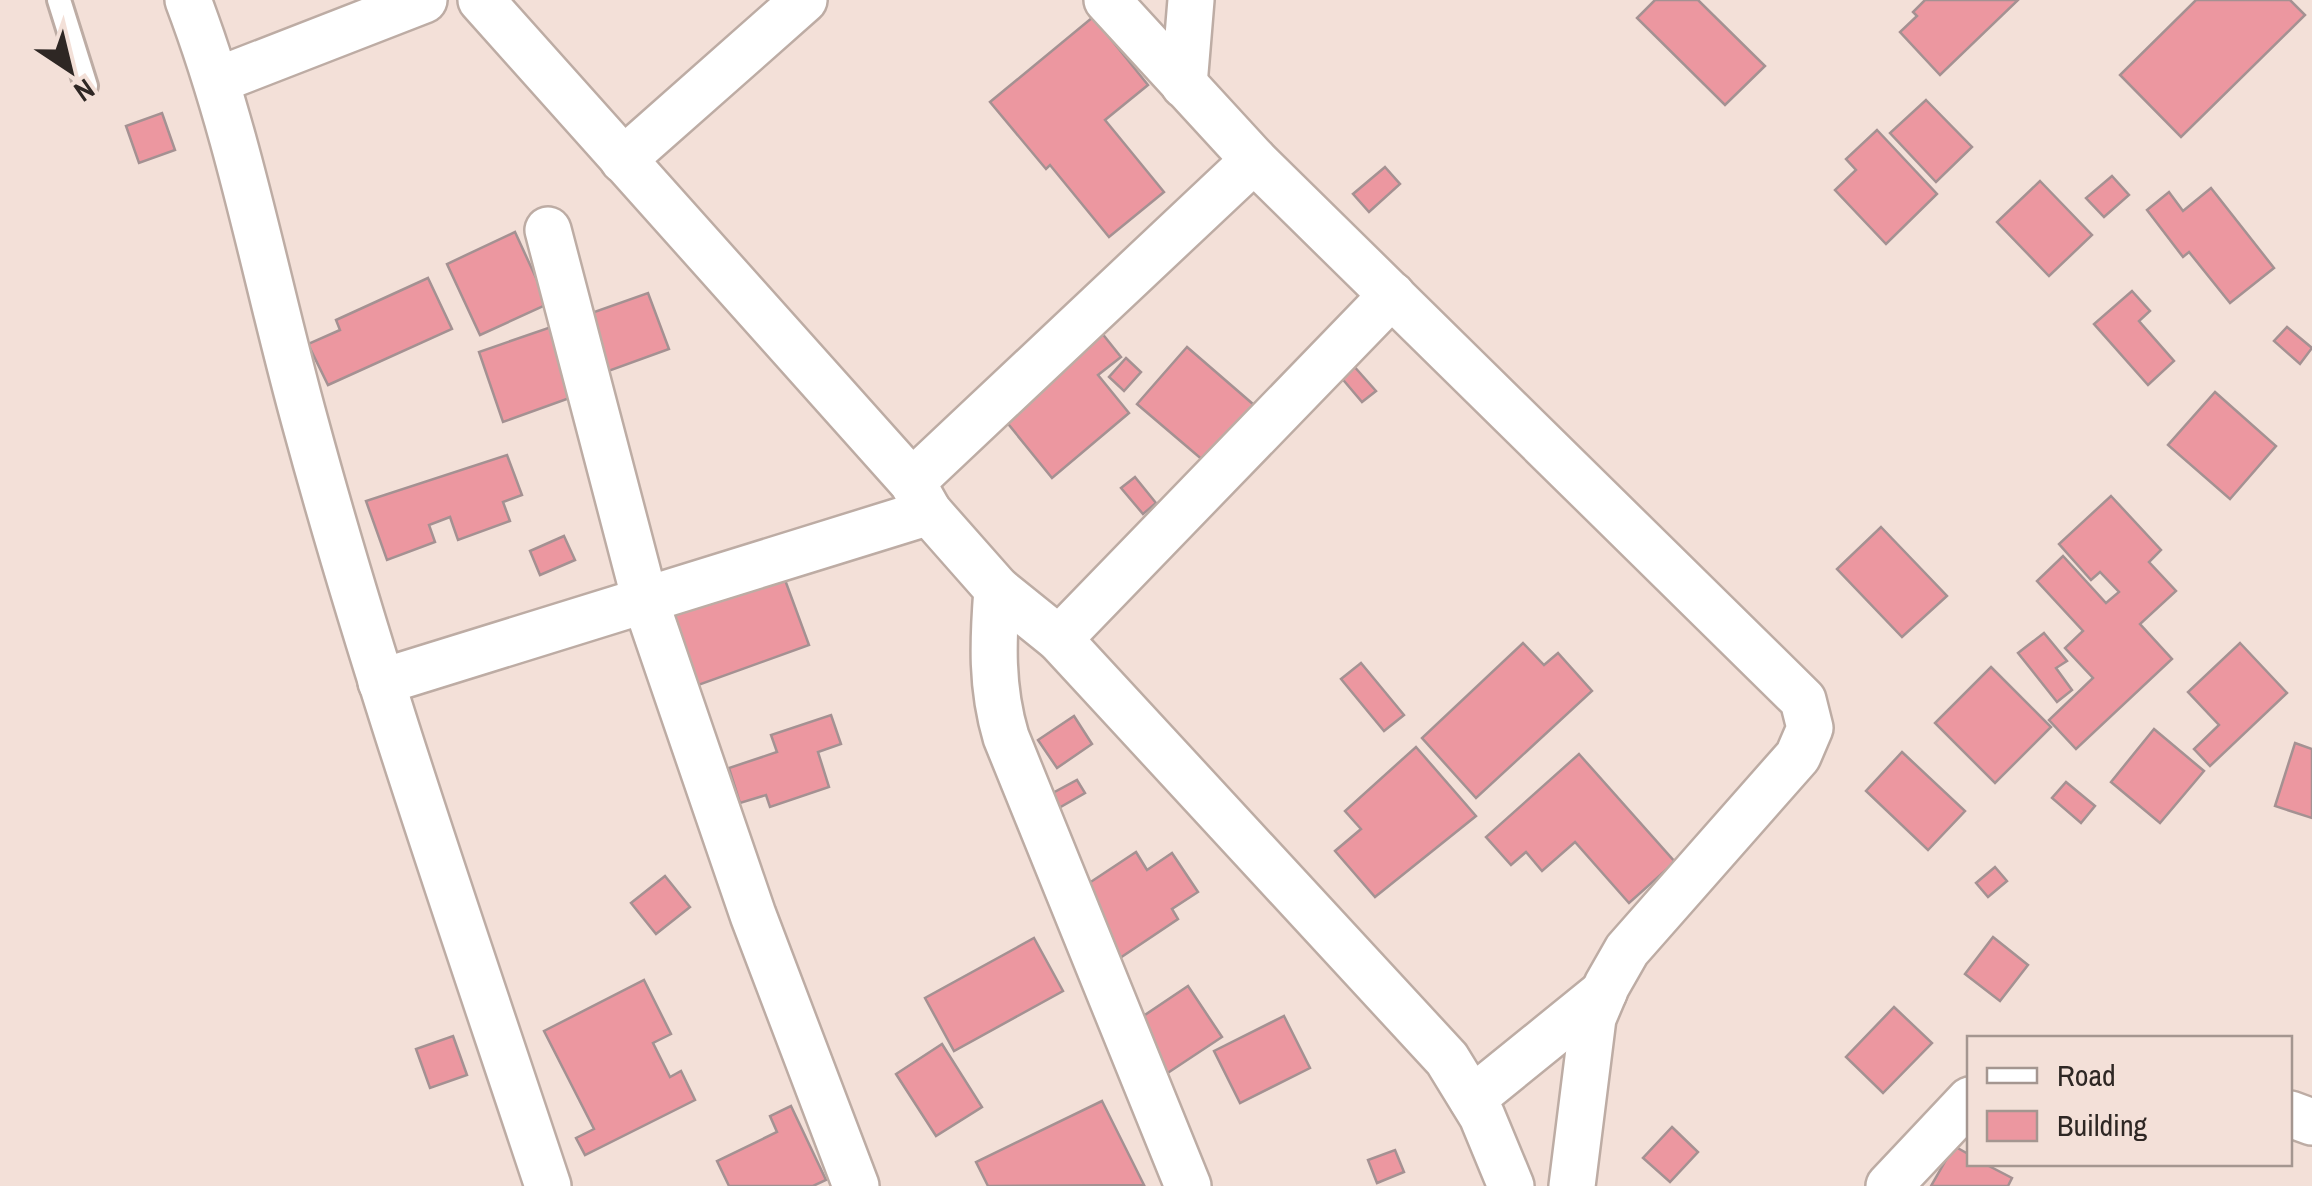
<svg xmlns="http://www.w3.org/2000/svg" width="2312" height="1186" font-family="'Archivo Narrow',sans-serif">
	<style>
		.building { fill: #ec97a0; stroke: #a49192; stroke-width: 2.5 }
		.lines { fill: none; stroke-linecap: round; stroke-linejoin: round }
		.lane-casing { stroke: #bdaca4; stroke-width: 28 }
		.street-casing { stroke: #bdaca4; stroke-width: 50 }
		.lane { stroke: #fff; stroke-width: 22 }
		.street { stroke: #fff; stroke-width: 45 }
	</style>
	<rect width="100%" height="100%" fill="#f3e0d8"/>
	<!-- building -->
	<g class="building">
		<path d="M1655,0H1698L1765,66L1725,105L1637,18Z"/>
		<path d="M1925,0H2018L1940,75L1900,32L1917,16L1913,12Z"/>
		<path d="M2196,0H2290L2305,15L2181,137L2120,75Z"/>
		<path d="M1093,17L1148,85L1105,120L1164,192L1109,237L1050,165L1046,169L990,102Z"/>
		<path d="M1926,100L1972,147L1936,182L1890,133Z"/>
		<path d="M162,113L175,150L139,163L126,126Z"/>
		<path d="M1877,130L1937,194L1886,244L1835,190L1856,170L1846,159Z"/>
		<path d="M1385,167L1400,184L1369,212L1353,194Z"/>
		<path d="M2112,176L2129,195L2104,217L2086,198Z"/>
		<path d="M2040,181L2092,235L2049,276L1997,222Z"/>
		<path d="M2211,188L2274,268L2230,303L2189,252L2183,257L2147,210L2169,192L2183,211Z"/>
		<path d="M515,232L548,304L480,335L447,264Z"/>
		<path d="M428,278L452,329L328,385L308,344L340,330L336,320Z"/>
		<path d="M2132,291L2150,311L2139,321L2174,361L2148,385L2094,324Z"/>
		<path d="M648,293L669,349L603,373L583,316Z"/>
		<path d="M554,326L578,395L503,422L479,352Z"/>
		<path d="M1097,327L1121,357L1098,375L1129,413L1052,478L996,409Z"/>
		<path d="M2287,327L2312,348L2300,364L2274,341Z"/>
		<path d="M1187,347L1254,405L1205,462L1137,404Z"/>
		<path d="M1126,358L1141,372L1124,391L1109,377Z"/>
		<path d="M1352,364L1376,391L1362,402L1339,375Z"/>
		<path d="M2215,392L2276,446L2230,499L2168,445Z"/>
		<path d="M507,455L522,495L503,502L510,521L458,540L450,517L429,525L435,542L387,560L366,501Z"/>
		<path d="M1135,477L1156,503L1143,514L1121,488Z"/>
		<path d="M2111,496L2161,550L2149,562L2176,591L2140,624L2172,659L2076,749L2049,720L2093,678L2065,648L2083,631L2037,581L2063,556L2106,603L2119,592L2100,572L2091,580L2059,544Z"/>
		<path d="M1881,527L1947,596L1902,637L1837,569Z"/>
		<path d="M564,536L575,560L540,575L530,551Z"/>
		<path d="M781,569L809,645L690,688L663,612Z"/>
		<path d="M2044,633L2067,661L2056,668L2072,690L2057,702L2018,653Z"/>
		<path d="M1523,643L1544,665L1558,653L1592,691L1476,798L1422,738Z"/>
		<path d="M2240,643L2287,693L2210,766L2194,749L2219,725L2188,692Z"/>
		<path d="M1361,663L1404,715L1384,731L1341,679Z"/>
		<path d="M1991,667L2051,727L1995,783L1935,723Z"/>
		<path d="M831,715L841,744L818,752L829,787L770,807L766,795L740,803L729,768L777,752L771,735Z"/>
		<path d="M1074,716L1092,744L1057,768L1038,740Z"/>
		<path d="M2154,729L2204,771L2160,823L2111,782Z"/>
		<path d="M2295,743L2312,749V818L2275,806Z"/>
		<path d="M1416,747L1476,816L1375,897L1335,851L1361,829L1345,811Z"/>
		<path d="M1902,752L1965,811L1928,850L1866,791Z"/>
		<path d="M1579,754L1675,862L1629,903L1575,842L1542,871L1526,852L1511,865L1486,837Z"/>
		<path d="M1077,780L1085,793L1057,809L1049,795Z"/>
		<path d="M2066,782L2095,806L2081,823L2052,798Z"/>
		<path d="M1136,852L1147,870L1172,853L1198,892L1172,909L1178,919L1117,960L1074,893Z"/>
		<path d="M1995,867L2007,881L1988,897L1976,883Z"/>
		<path d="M665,876L690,907L656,934L631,903Z"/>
		<path d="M1993,937L2028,965L2000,1001L1965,974Z"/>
		<path d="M1034,938L1063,991L954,1051L925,998Z"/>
		<path d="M644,980L671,1034L653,1043L670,1077L681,1071L695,1100L585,1155L576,1138L594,1129L544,1031Z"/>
		<path d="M1188,986L1222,1037L1154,1082L1121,1031Z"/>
		<path d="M1894,1007L1932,1043L1883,1093L1846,1057Z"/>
		<path d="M1284,1016L1310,1068L1240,1103L1214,1051Z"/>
		<path d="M453,1036L467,1075L430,1088L416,1049Z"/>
		<path d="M942,1044L982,1107L936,1136L896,1074Z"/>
		<path d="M1102,1101L1144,1185L988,1186L976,1162Z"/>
		<path d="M791,1106L826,1180L813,1186H729L717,1161L777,1132L770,1116Z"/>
		<path d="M1672,1127L1698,1152L1670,1182L1643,1158Z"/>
		<path d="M1954,1146L1970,1155V1164H1985L2012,1178L2008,1186H1931Z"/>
		<path d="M1395,1150L1404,1172L1377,1183L1368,1160Z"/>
	</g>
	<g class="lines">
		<defs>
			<path id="lane" d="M59,0L86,86"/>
			<g id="street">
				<path d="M188,0C240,137 266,281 305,422C375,680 464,933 548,1186"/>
				<path d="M481,0L912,482L929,512L997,589C993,641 991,687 1006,737L1188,1186"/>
				<path d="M1107,0L1254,160L1803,700L1810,728L1798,756L1627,950L1607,985L1593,1018L1572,1186"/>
				<path d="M218,80L424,0"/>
				<path d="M1184,85L1191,0"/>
				<path d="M623,160L804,0"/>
				<path d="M548,230L645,600L753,915L856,1186"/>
				<path d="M912,482L1254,160"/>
				<path d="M997,589L1059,639L1392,295"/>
				<path d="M1059,639L1447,1059L1482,1116L1511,1186"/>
				<path d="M381,682L929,512"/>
				<path d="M1472,1099L1604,992"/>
				<path d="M2290,1114L2312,1122"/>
				<path d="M1889,1186L1970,1100"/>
			</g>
		</defs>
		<!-- lane casing -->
		<use href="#lane" class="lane-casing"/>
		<!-- street casing -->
		<use href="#street" class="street-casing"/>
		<!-- lane -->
		<use href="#lane" class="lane"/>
		<!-- street -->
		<use href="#street" class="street"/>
	</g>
	<!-- legend -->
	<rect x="1967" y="1036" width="325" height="130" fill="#f3e0d8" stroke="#a49690" stroke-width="2.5"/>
	<rect x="1987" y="1068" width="50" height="15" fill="#ffffff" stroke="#a49690" stroke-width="2.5"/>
	<text x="2057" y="1086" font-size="30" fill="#2e2724">Road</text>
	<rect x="1987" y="1111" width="50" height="30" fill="#ec97a0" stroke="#a49690" stroke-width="2.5"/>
	<text x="2057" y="1136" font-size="30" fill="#2e2724">Building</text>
	<!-- north arrow -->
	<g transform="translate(70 70) rotate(145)" stroke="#f3e0d8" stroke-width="8" paint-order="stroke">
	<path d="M0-8L18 38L0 25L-18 38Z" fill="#2e2724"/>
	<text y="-15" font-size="28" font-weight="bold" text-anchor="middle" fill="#2e2724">N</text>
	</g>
</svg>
